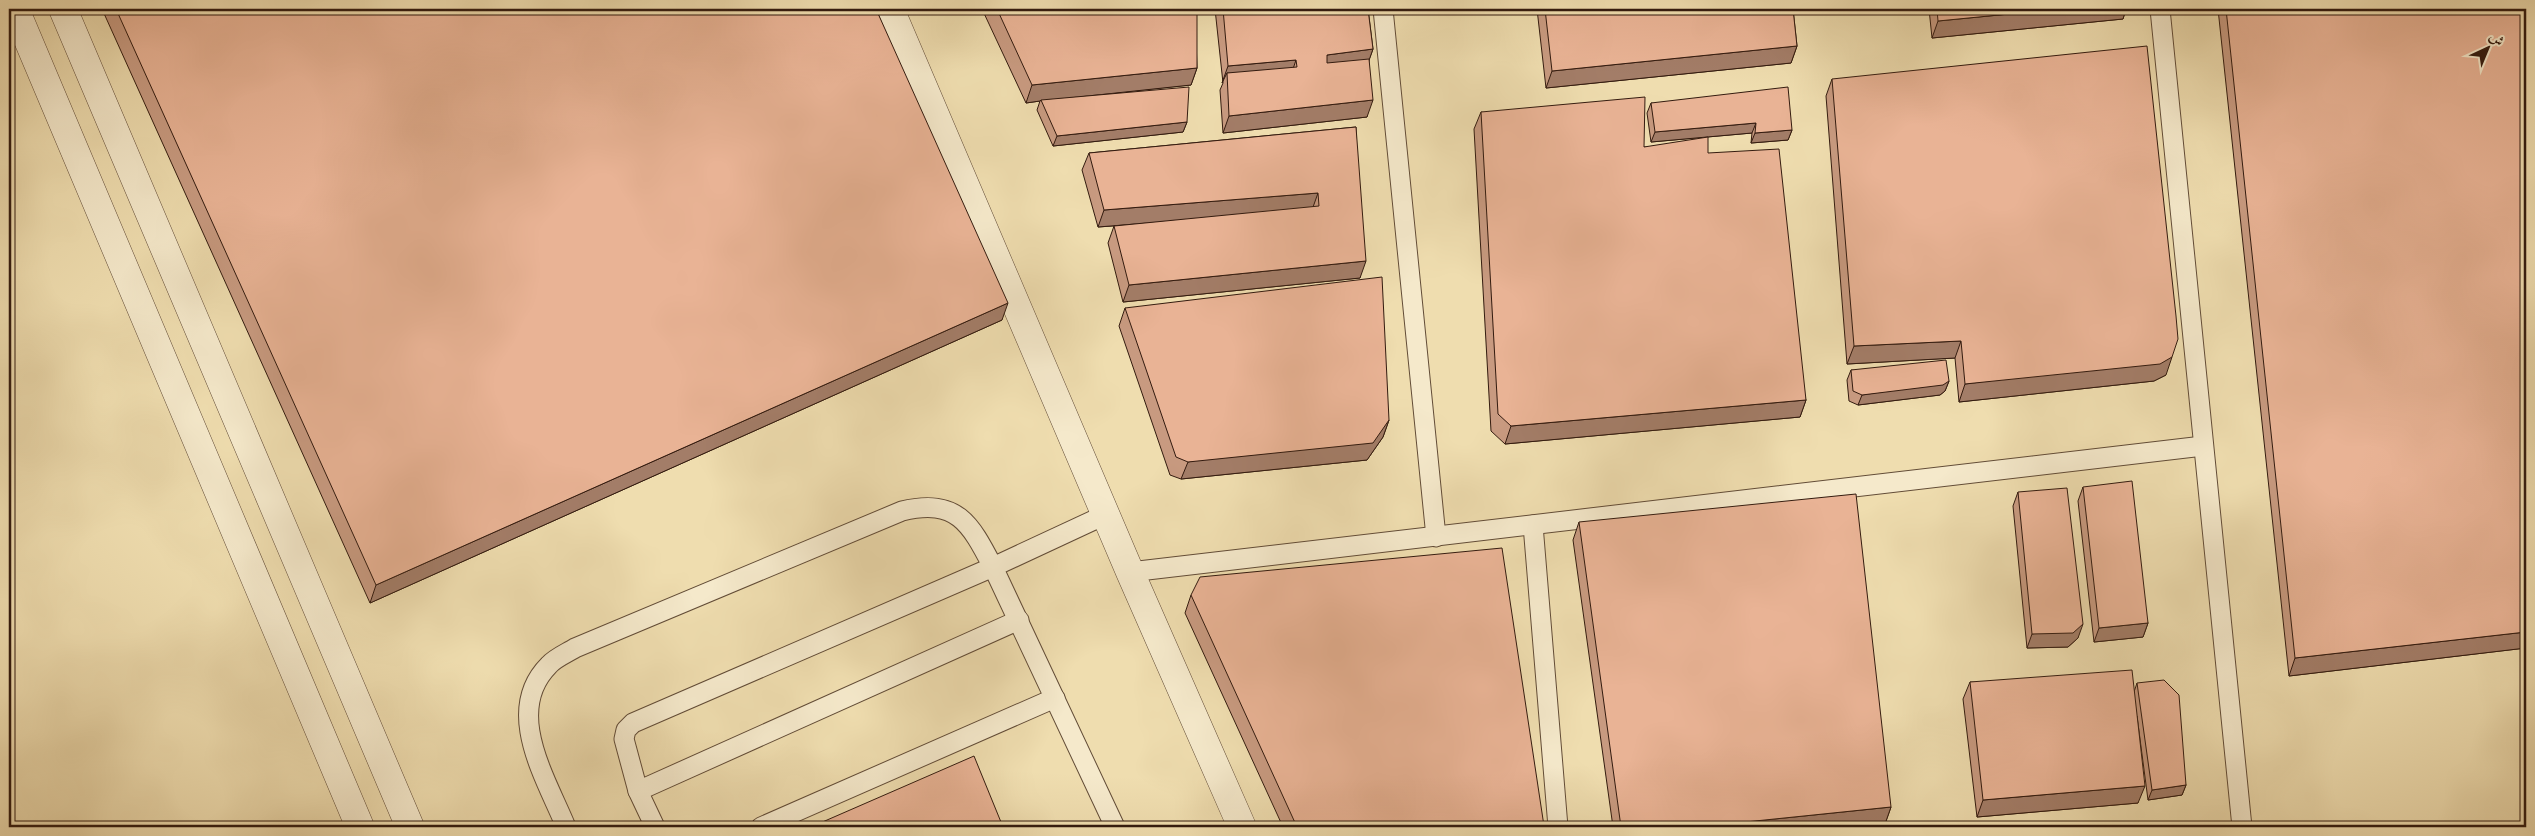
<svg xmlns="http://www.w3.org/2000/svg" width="2535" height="836" font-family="'IM FELL Great Primer',Amiri,serif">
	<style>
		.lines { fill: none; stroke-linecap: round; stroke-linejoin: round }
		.service-casing { stroke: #624c37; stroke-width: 21 }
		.minor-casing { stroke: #624c37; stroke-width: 29 }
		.tertiary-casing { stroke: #624c37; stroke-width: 29 }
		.service { stroke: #f5e9cb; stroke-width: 19 }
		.minor { stroke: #f5e9cb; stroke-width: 28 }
		.tertiary { stroke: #f5e9cb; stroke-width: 28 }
		.wall { fill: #c89a80; stroke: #331b0f }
		.shaded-wall { fill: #a37d68; stroke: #331b0f }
		.building { fill: #e9b395; stroke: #331b0f }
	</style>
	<rect width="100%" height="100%" fill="#efddaf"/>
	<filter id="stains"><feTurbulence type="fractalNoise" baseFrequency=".004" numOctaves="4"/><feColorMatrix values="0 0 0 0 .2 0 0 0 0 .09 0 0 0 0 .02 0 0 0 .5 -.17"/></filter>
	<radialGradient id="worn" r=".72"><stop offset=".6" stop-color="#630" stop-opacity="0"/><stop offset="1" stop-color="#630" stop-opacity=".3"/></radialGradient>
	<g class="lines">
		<defs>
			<g id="service">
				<path d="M1383,9L1436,537"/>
				<path d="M2160,9L2242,827"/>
				<path d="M1533,525L1558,827"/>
				<path d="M1130,572L2203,446"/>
				<path d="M638,791L1019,620"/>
				<path d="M566,827C546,778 503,711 549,665C555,658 567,653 575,648L902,511C957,498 970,523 993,567L1115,827"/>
				<path d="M655,827L638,791L624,739L626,730L633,723L993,567L1107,514"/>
				<path d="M761,827L1055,698"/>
			</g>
			<path id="minor" d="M890,9L1130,572L1242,827"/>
			<g id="tertiary">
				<path d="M15,9L360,827"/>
				<path d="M63,9L410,827"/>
			</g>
		</defs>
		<!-- service casing -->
		<use href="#service" class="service-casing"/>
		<!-- minor casing -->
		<use href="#minor" class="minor-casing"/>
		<!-- tertiary casing -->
		<use href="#tertiary" class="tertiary-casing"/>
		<!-- service -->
		<use href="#service" class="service"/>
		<!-- minor -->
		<use href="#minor" class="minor"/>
		<!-- tertiary -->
		<use href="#tertiary" class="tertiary"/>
	</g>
	<!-- wall -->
	<g class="wall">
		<path d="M102,9H876L1002,320L370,603Z"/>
		<path d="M982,9H1195L1197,68L1191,85L1113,93L1187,122L1183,132L1053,146L1037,110L1040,101L1026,103Z"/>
		<path d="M1215,9H1368L1373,49L1369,60L1367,117L1223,133L1220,90L1223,83Z"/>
		<path d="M1537,9H1793L1797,46L1791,63L1546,88Z"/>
		<path d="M1929,9H2126L2123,19L1932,38Z"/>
		<path d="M2218,9H2526V648L2289,676Z"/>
		<path d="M1832,79L2166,375L2154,381L1959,402L1955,358L1847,364L1826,96Z"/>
		<path d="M1651,103L1792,130L1788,140L1751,143L1752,133L1651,142L1647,113Z"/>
		<path d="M1481,112L1644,147L1708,153L1806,400L1800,417L1505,444L1491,431L1474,129Z"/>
		<path d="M1356,127L1360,278L1123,302L1108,243L1114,226L1140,224L1098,227L1082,170L1089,153Z"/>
		<path d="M1125,308L1389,420L1383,437L1367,460L1181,479L1170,475L1119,326Z"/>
		<path d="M1851,370L1949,381L1945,391L1940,395L1858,405L1849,401L1847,380Z"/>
		<path d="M2083,487L2148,623L2143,637L2094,642L2078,501Z"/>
		<path d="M2018,492L2078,638L2068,647L2027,648L2013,506Z"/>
		<path d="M1579,522L1891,807L1885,824L1857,827H1613L1573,540Z"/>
		<path d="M1191,595L1543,827H1283L1185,613Z"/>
		<path d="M1970,682L2134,692L2137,683L2186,785L2182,795L2148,800L2137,716L2138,803L1977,817L1963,699Z"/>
	</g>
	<!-- shaded-wall -->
	<g class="shaded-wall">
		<path d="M2060,9H2126L2123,19L1932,38L1938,21Z"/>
		<path d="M1797,46L1791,63L1546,88L1552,71Z"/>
		<path d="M1373,49L1367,66L1321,72L1327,55Z"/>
		<path d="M1296,60L1290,78L1227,73L1222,83L1228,66Z"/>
		<path d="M1197,68L1191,85L1041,101V100L1040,101L1026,103L1032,85Z"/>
		<path d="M1373,100L1367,117L1223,133L1229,116Z"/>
		<path d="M1187,122L1183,132L1053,146L1057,136Z"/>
		<path d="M1756,123L1752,133L1651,142L1655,132Z"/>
		<path d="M1792,130L1788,140L1751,143L1755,133Z"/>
		<path d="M1318,193L1312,210L1098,227L1104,210Z"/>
		<path d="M1366,261L1360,278L1123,302L1129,285Z"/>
		<path d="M1008,303L1002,320L370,603L376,585Z"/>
		<path d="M1961,341L1955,358L1847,364L1854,346Z"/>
		<path d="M2172,357L2166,375L2154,381L1959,402L1965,384Z"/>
		<path d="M1949,381L1945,391L1940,395L1858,405L1862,395Z"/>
		<path d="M1806,400L1800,417L1505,444L1511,426Z"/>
		<path d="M1389,420L1383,437L1367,460L1181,479L1188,462Z"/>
		<path d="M2148,623L2143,637L2094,642L2099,628Z"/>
		<path d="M2083,624L2078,638L2068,647L2027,648L2032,634Z"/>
		<path d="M2526,632V648L2289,676L2295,658Z"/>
		<path d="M2186,785L2182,795L2148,800L2152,790Z"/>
		<path d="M2145,786L2138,803L1977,817L1983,800Z"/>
		<path d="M1891,807L1885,824L1857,827H1697Z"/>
	</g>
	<!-- building -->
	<g class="building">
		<path d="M116,9H876L1008,303L376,585Z"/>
		<path d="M997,9H1195L1197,15V68L1032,85Z"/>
		<path d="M1223,9H1368L1373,49L1327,55V63L1369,59L1373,100L1229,116L1227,73L1297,67L1296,60L1228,66Z"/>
		<path d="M1545,9H1793L1797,46L1552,71Z"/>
		<path d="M1937,9H2060L1938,21Z"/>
		<path d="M2226,9H2526V632L2295,658Z"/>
		<path d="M2147,46L2176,316L2178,339L2172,357L2160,364L1965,384L1961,341L1854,346L1832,79Z"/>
		<path d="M1189,87L1187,122L1057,136L1041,100Z"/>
		<path d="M1788,87L1792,130L1755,133L1756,123L1655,132L1651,103Z"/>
		<path d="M1645,97L1644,147L1708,137V153L1779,149L1806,400L1511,426L1498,414L1481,112Z"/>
		<path d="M1356,127L1366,261L1129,285L1114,226L1319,206L1318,193L1104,210L1089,153Z"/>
		<path d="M1382,277L1389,420L1373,443L1188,462L1176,457L1125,308Z"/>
		<path d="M1946,360L1949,381L1943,385L1862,395L1853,391L1851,370Z"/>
		<path d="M2132,481L2148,623L2099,628L2083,487Z"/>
		<path d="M2067,488L2083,624L2073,633L2032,634L2018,492Z"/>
		<path d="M1856,494L1891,807L1697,827H1621L1579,522Z"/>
		<path d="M1502,548L1544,826L1543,827H1297L1191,595L1200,577Z"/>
		<path d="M2132,670L2145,786L1983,800L1970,682Z"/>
		<path d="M2164,680L2179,695L2186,785L2152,790L2137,683Z"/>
		<path d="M974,756L1003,827H811Z"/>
	</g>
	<!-- margin -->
	<rect width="2535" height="836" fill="none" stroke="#efddaf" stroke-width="30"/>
	<rect x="10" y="10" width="2515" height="816" fill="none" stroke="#331b0f" stroke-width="2.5"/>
	<rect x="15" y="15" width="2505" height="806" fill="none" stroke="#331b0f"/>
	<!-- north arrow -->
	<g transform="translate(2488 48) rotate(44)" stroke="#f5e9cb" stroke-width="4" paint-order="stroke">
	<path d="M0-4L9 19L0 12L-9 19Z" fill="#331b0f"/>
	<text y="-8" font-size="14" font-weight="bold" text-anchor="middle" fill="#331b0f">ش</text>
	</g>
	<rect width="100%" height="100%" filter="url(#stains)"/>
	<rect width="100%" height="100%" fill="url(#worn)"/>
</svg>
